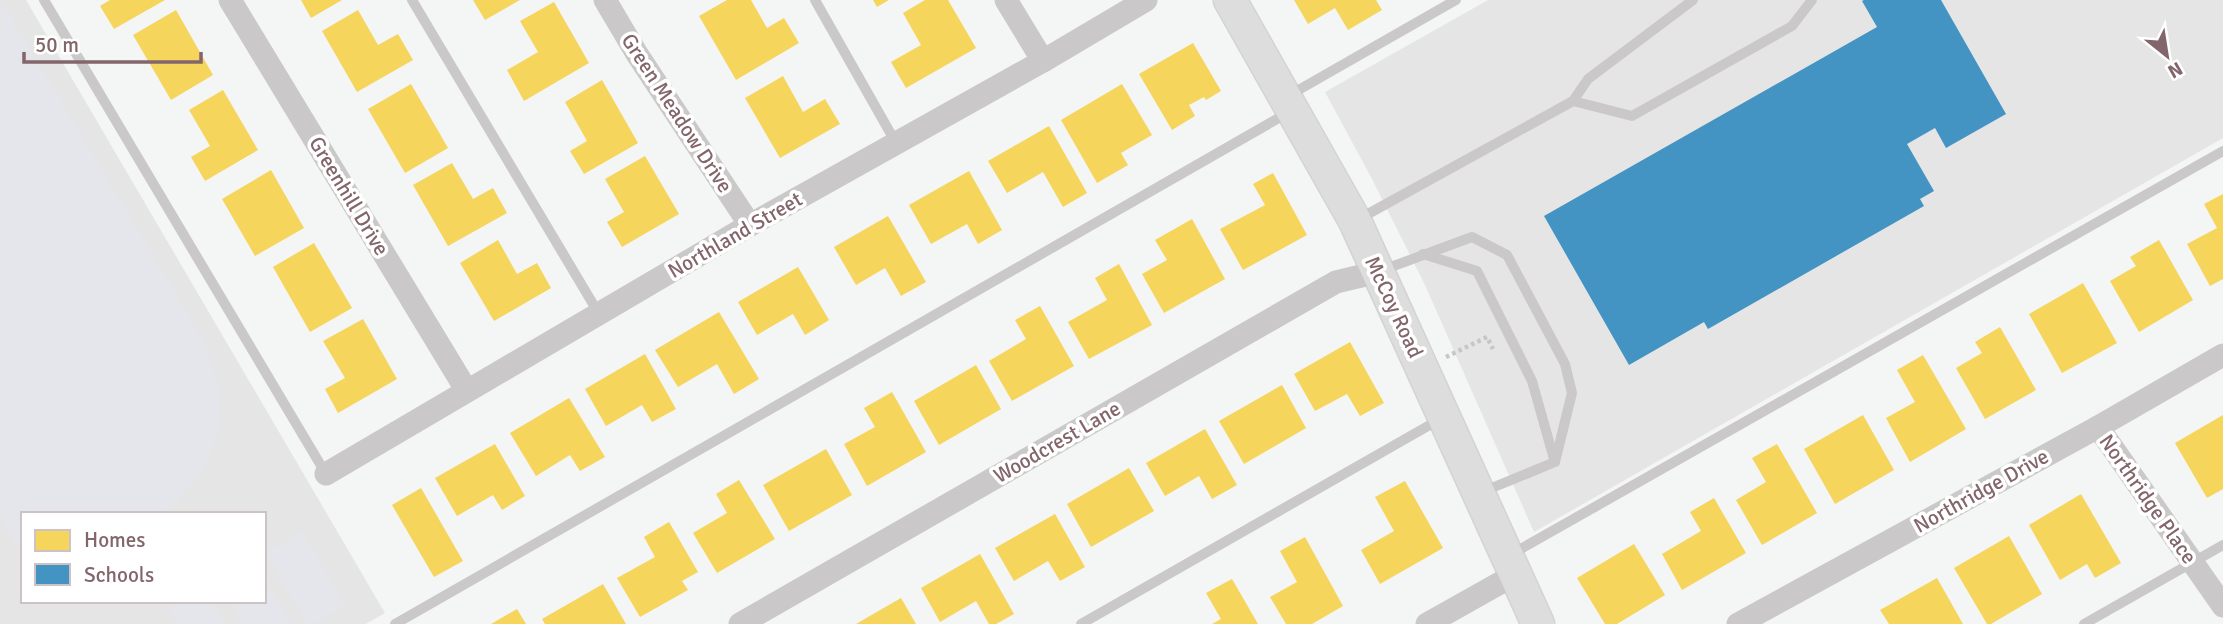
<svg xmlns="http://www.w3.org/2000/svg" width="2223" height="624" font-family="Signika,sans-serif">
	<style>
		.built { fill: #e6e5e5; fill-rule: evenodd }
		.green { fill: #e5e6eb }
		.homes { fill: #f6d55c }
		.schools { fill: #4393c3 }
		.lines { fill: none; stroke-linecap: round; stroke-linejoin: round }
		.secondary-casing { stroke: #d4d2d2; stroke-width: 35 }
		.path { stroke: #c8c5c6; stroke-width: 4.5; stroke-dasharray: 3.5 3.5; stroke-linecap: butt }
		.lane { stroke: #cac8c8; stroke-width: 10 }
		.street { stroke: #cac8c8; stroke-width: 23 }
		.secondary { stroke: #dedddd; stroke-width: 32 }
		.labels { text-anchor: middle; stroke-width: 7; stroke-linejoin: round; paint-order: stroke }
		.street-label { font-size: 21px; fill: #83666b; stroke: #fff }
	</style>
	<rect width="100%" height="100%" fill="#f4f5f5"/>
	<!-- built -->
	<g class="built">
		<path d="M0,0H26L385,613L366,624H0ZM23,514H264V601H23Z"/>
		<path d="M1488,0H2223V138L1534,532L1425,285L1372,179L1325,92Z"/>
	</g>
	<!-- green -->
	<g class="green">
		<path d="M1,0L206,345L219,391L218,431L204,469L179,501L160,514H23V557L0,517Z"/>
		<path d="M303,532L345,606L312,624H307L266,553Z"/>
		<path d="M264,576L291,624H243L230,601H264Z"/>
		<path d="M183,601H212L225,624H177L168,609Z"/>
	</g>
	<!-- homes -->
	<g class="homes">
		<path d="M110,0H165L114,29L100,6Z"/>
		<path d="M301,0H342L311,18Z"/>
		<path d="M473,0H520L485,20Z"/>
		<path d="M727,0H751L767,28L784,18L799,43L736,80L699,16Z"/>
		<path d="M873,0H889L877,7Z"/>
		<path d="M925,0H948L976,48L906,88L891,62L921,45L903,13Z"/>
		<path d="M1294,0H1376L1382,10L1348,30L1335,8L1308,24Z"/>
		<path d="M554,2L589,63L524,101L507,70L538,52L520,21Z"/>
		<path d="M176,10L213,75L171,100L133,35Z"/>
		<path d="M358,10L378,45L398,34L413,60L357,92L322,31Z"/>
		<path d="M1193,43L1221,91L1206,100L1204,97L1189,105L1195,116L1172,130L1139,74Z"/>
		<path d="M783,76L803,112L825,99L840,124L780,158L745,98Z"/>
		<path d="M602,80L638,143L584,174L570,151L587,141L565,102Z"/>
		<path d="M411,84L448,148L405,173L368,109Z"/>
		<path d="M1122,84L1152,135L1121,153L1128,165L1097,183L1061,120Z"/>
		<path d="M223,90L258,150L205,181L191,157L210,146L189,110Z"/>
		<path d="M1049,126L1087,193L1063,207L1043,172L1007,193L988,161Z"/>
		<path d="M645,156L679,214L622,247L607,222L624,212L605,179Z"/>
		<path d="M452,163L473,199L493,188L507,213L448,246L413,185Z"/>
		<path d="M271,170L304,228L255,256L222,199Z"/>
		<path d="M969,171L1002,230L978,244L967,224L931,244L909,205Z"/>
		<path d="M1273,173L1307,235L1243,270L1220,229L1265,205L1253,184Z"/>
		<path d="M2223,194V279L2210,286L2187,244L2217,228L2204,204Z"/>
		<path d="M888,216L926,282L901,296L885,268L856,285L834,247Z"/>
		<path d="M1192,219L1225,279L1164,313L1142,274L1167,260L1155,240Z"/>
		<path d="M498,240L517,274L537,263L551,288L494,321L460,263Z"/>
		<path d="M2159,240L2193,300L2139,332L2110,281L2136,266L2130,257Z"/>
		<path d="M314,243L352,308L310,332L273,267Z"/>
		<path d="M1119,264L1152,325L1089,359L1068,322L1107,300L1095,278Z"/>
		<path d="M798,267L829,320L805,335L793,314L757,335L738,302Z"/>
		<path d="M2083,283L2117,343L2062,373L2029,314Z"/>
		<path d="M1040,306L1074,366L1012,401L989,361L1026,339L1015,320Z"/>
		<path d="M719,312L759,379L734,394L717,364L678,387L655,350Z"/>
		<path d="M363,319L397,379L338,413L325,389L345,378L323,341Z"/>
		<path d="M2000,327L2036,390L1985,419L1956,368L1982,353L1975,342Z"/>
		<path d="M1350,342L1384,403L1360,416L1347,394L1315,411L1294,374Z"/>
		<path d="M645,354L676,409L652,422L642,405L606,426L585,389Z"/>
		<path d="M1923,355L1966,429L1910,462L1886,418L1915,402L1897,370Z"/>
		<path d="M976,365L1001,409L939,445L914,401Z"/>
		<path d="M1282,385L1306,428L1244,464L1219,421Z"/>
		<path d="M892,392L926,452L867,486L844,444L875,427L864,408Z"/>
		<path d="M569,398L605,457L580,471L570,455L536,476L510,433Z"/>
		<path d="M1863,415L1894,470L1835,504L1804,449Z"/>
		<path d="M2223,415V489L2207,498L2175,443Z"/>
		<path d="M1205,429L1237,485L1212,499L1199,476L1165,496L1146,463Z"/>
		<path d="M495,444L525,496L502,510L493,495L457,516L435,478Z"/>
		<path d="M1777,444L1817,513L1762,545L1736,500L1766,482L1752,458Z"/>
		<path d="M826,449L852,495L789,531L763,485Z"/>
		<path d="M1129,468L1154,511L1091,547L1067,504Z"/>
		<path d="M739,480L775,539L717,573L693,533L727,513L716,494Z"/>
		<path d="M1405,481L1443,548L1380,584L1361,550L1394,531L1375,497Z"/>
		<path d="M421,488L463,561L434,577L392,505Z"/>
		<path d="M2081,494L2121,563L2095,578L2087,564L2060,580L2029,525Z"/>
		<path d="M1714,498L1746,553L1682,590L1662,554L1701,531L1690,512Z"/>
		<path d="M1055,514L1085,567L1060,581L1048,561L1014,581L995,548Z"/>
		<path d="M669,522L698,572L682,581L688,590L640,617L617,578L655,557L644,537Z"/>
		<path d="M2009,536L2042,594L1991,624H1987L1954,568Z"/>
		<path d="M1305,537L1343,606L1312,624H1286L1270,597L1297,582L1280,551Z"/>
		<path d="M1634,544L1665,595L1617,624H1605L1577,578Z"/>
		<path d="M980,554L1014,614L996,624H989L976,601L940,622L921,588Z"/>
		<path d="M1937,578L1963,624H1889L1880,610Z"/>
		<path d="M1232,579L1258,624H1212L1221,619L1206,593Z"/>
		<path d="M603,584L626,624H545L542,619Z"/>
		<path d="M901,598L916,624H856Z"/>
		<path d="M517,609L526,624H491Z"/>
	</g>
	<!-- schools -->
	<path class="schools" d="M1864,0H1941L2006,114L1946,148L1935,128L1907,144L1934,191L1920,199L1924,206L1708,329L1704,322L1629,365L1544,216L1877,27L1862,1Z"/>
	<g class="lines">
		<defs>
			<path id="secondary" d="M1230,0L1355,221L1538,624"/>
		</defs>
		<!-- secondary casing -->
		<use href="#secondary" class="secondary-casing"/>
		<!-- path -->
		<path class="path" d="M1446,357L1487,337L1493,349"/>
		<!-- lane -->
		<g class="lane">
			<path d="M44,0L326,474"/>
			<path d="M412,0L599,314"/>
			<path d="M815,0L896,143"/>
			<path d="M1288,96L1456,0"/>
			<path d="M1573,101L1632,116L1792,26L1812,0"/>
			<path d="M1357,220L1573,101L1588,79L1693,0"/>
			<path d="M1423,254L1477,271L1532,381L1554,459"/>
			<path d="M1380,271L1472,237L1507,255L1565,364L1572,393L1555,462"/>
			<path d="M1482,492L1555,462"/>
			<path d="M1510,555L2223,151"/>
			<path d="M395,624L1291,111"/>
			<path d="M1081,624L1442,418"/>
			<path d="M2084,624L2223,545"/>
		</g>
		<!-- street -->
		<g class="street">
			<path d="M230,0L467,391"/>
			<path d="M605,0L637,54L750,225"/>
			<path d="M1006,0L1043,61"/>
			<path d="M2098,427L2223,606"/>
			<path d="M326,474L750,225L1043,61L1146,0"/>
			<path d="M740,624L1336,282L1378,272"/>
			<path d="M1427,624L1516,574"/>
			<path d="M1738,624L2098,427L2223,355"/>
		</g>
		<!-- secondary -->
		<use href="#secondary" class="secondary"/>
	</g>
	<g class="labels">
		<!-- street labels -->
		<g class="street-label">
			<text transform="translate(677 113) rotate(57)" y="7">Green Meadow Drive</text>
			<text transform="translate(349 196) rotate(59)" y="7">Greenhill Drive</text>
			<text transform="translate(735 235) rotate(-30)" y="7">Northland Street</text>
			<text transform="translate(1394 307) rotate(65)" y="7">McCoy Road</text>
			<text transform="translate(1057 442) rotate(-30)" y="7">Woodcrest Lane</text>
			<text transform="translate(1981 491) rotate(-29)" y="7">Northridge Drive</text>
			<text transform="translate(2148 499) rotate(55)" y="7">Northridge Place</text>
		</g>
	</g>
	<!-- legend -->
	<rect x="21" y="512" width="245" height="91" fill="#ffffff" stroke="#cdc2c4" stroke-width="2"/>
	<rect x="35" y="530" width="35" height="21" fill="#f6d55c" stroke="#cdc2c4" stroke-width="2"/>
	<text x="84" y="547" font-size="21" fill="#83666b">Homes</text>
	<rect x="35" y="564" width="35" height="21" fill="#4393c3" stroke="#cdc2c4" stroke-width="2"/>
	<text x="84" y="582" font-size="21" fill="#83666b">Schools</text>
	<!-- north arrow -->
	<g transform="translate(2167 56) rotate(150)" stroke="#ffffff" stroke-width="5" paint-order="stroke">
	<path d="M0-5L12 26L0 18L-12 26Z" fill="#83666b"/>
	<text y="-10" font-size="19" font-weight="bold" text-anchor="middle" fill="#83666b">N</text>
	</g>
	<!-- scale -->
	<path d="M24 52v10h177v-10" fill="none" stroke="#83666b" stroke-width="3.5"/>
	<text x="35" y="52" font-size="21" fill="#83666b" stroke="#ffffff" stroke-width="5" paint-order="stroke">50 m</text>
</svg>
